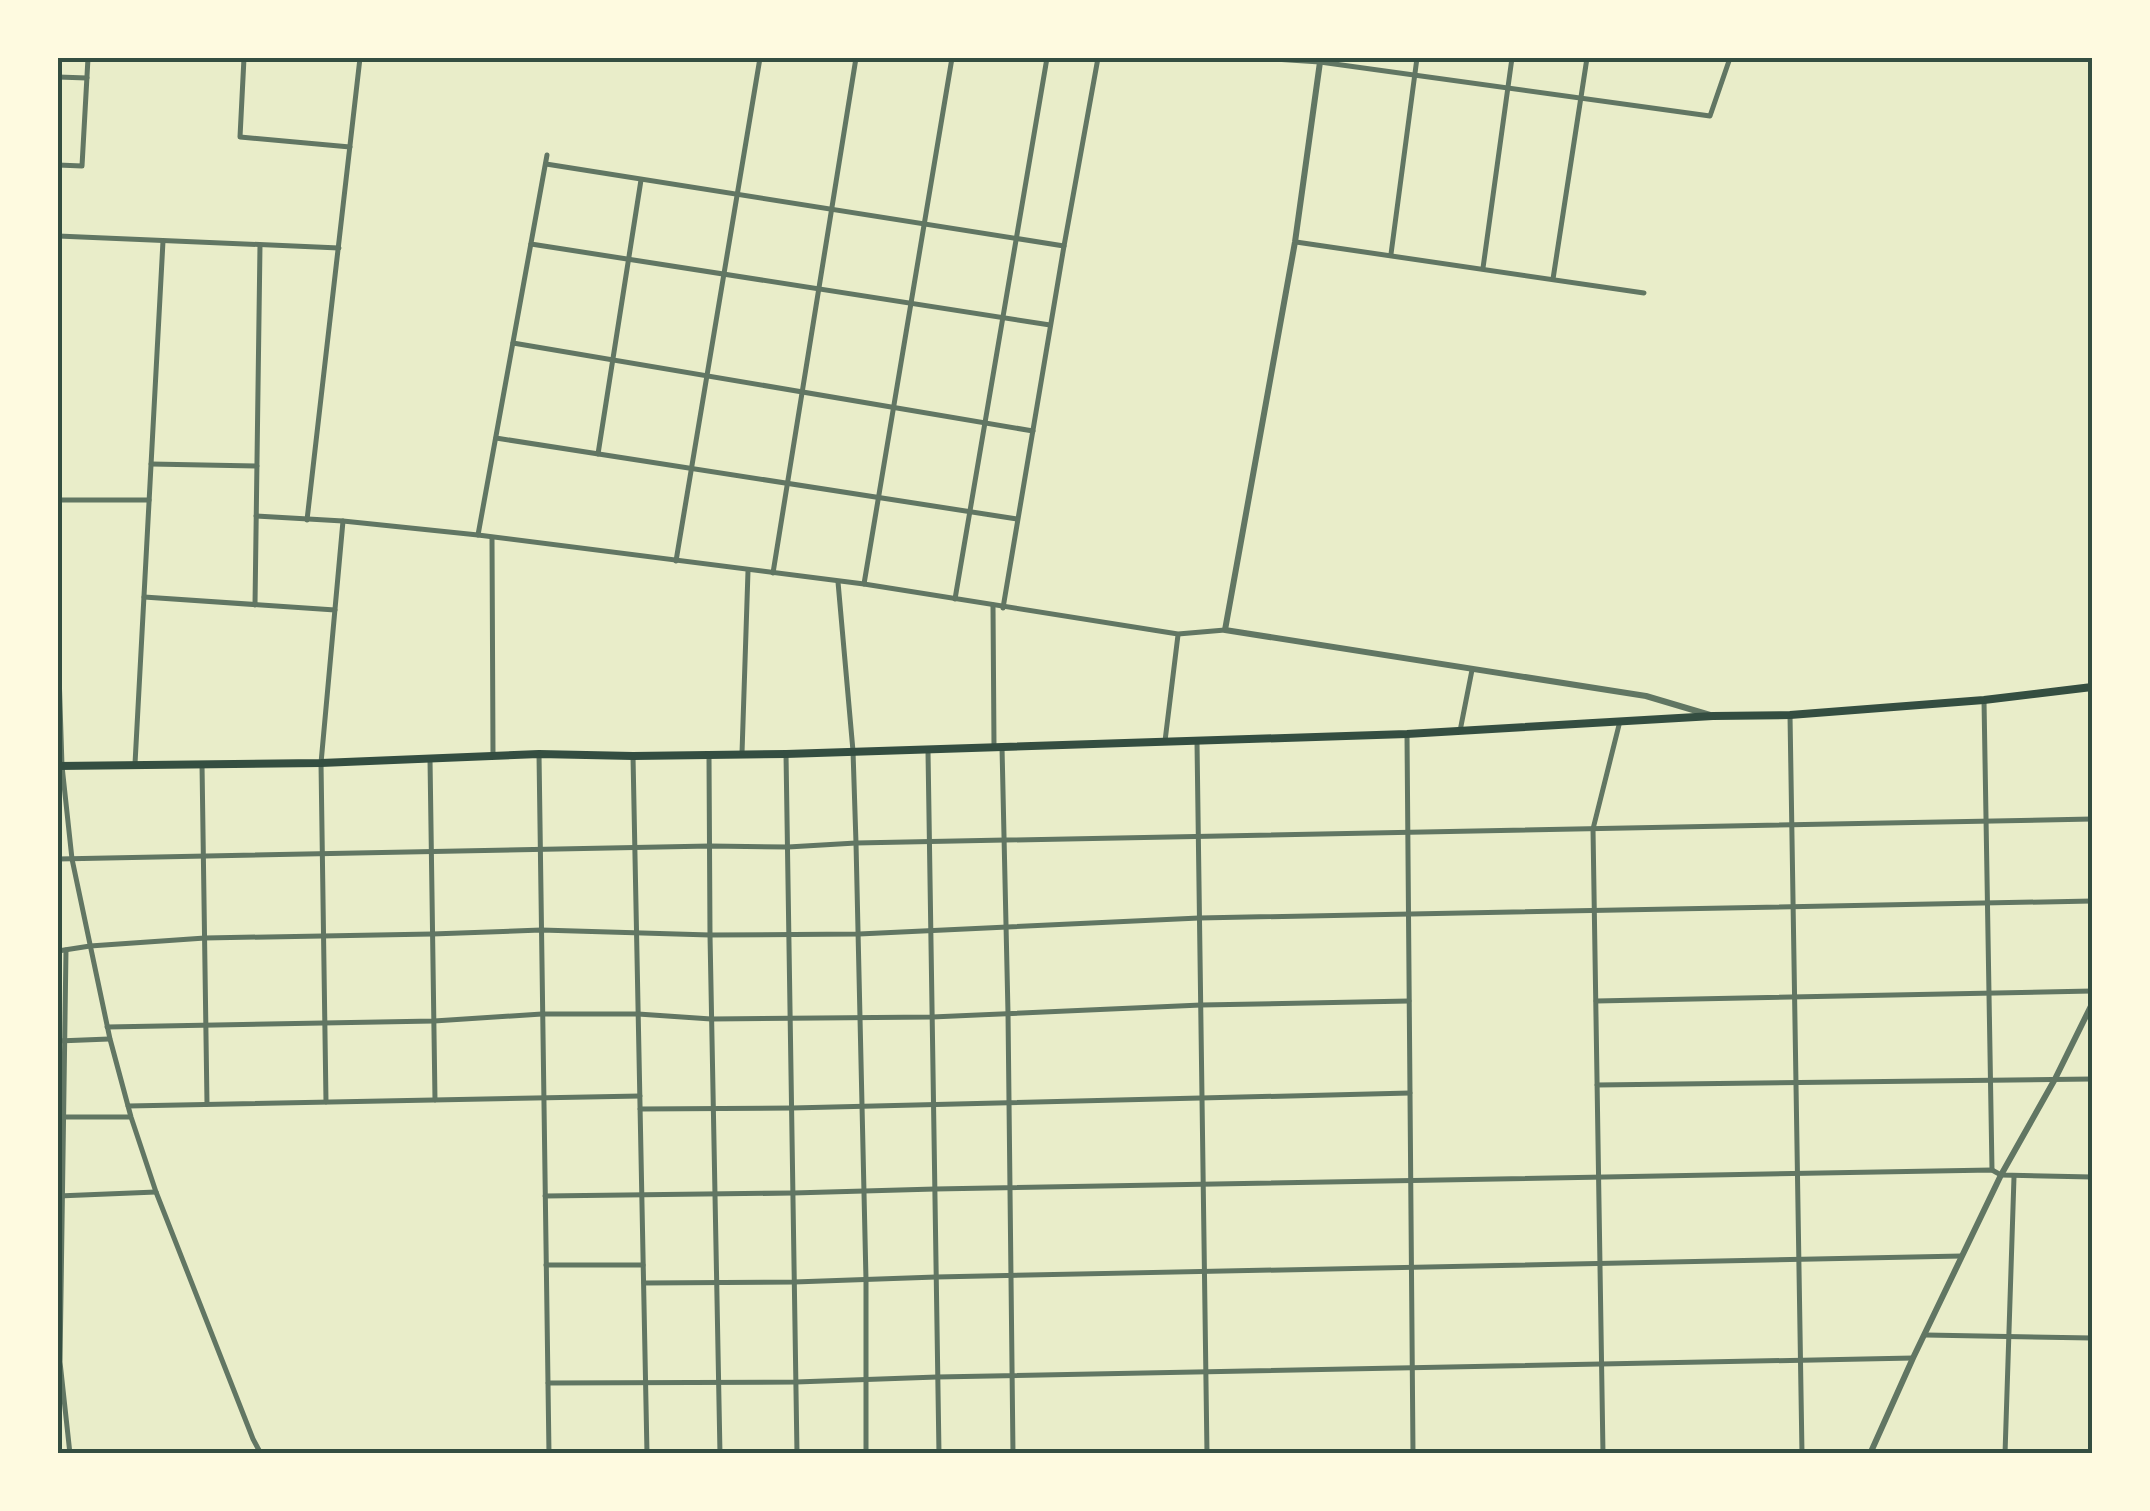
<svg xmlns="http://www.w3.org/2000/svg" width="2150" height="1511" font-family="'Playfair Display',serif">
	<style>
		.lines { fill: none; stroke-linecap: round; stroke-linejoin: round }
		.minor { stroke: #617663; stroke-width: 5 }
		.tertiary { stroke: #617663; stroke-width: 6 }
		.primary { stroke: #344e41; stroke-width: 8 }
		.neatline { fill: none; stroke: #344e41; stroke-width: 4 }
	</style>
	<rect width="100%" height="100%" fill="#e9edc9"/>
	<g class="lines">
		<!-- minor -->
		<g class="minor">
			<path d="M244,58L240,137L350,147"/>
			<path d="M1260,58L1320,62L1710,116L1730,58"/>
			<path d="M58,77L87,78"/>
			<path d="M546,164L1064,246"/>
			<path d="M58,165L82,166L88,58"/>
			<path d="M58,236L339,248"/>
			<path d="M1296,242L1644,293"/>
			<path d="M531,244L1050,325"/>
			<path d="M1391,254L1417,58"/>
			<path d="M1483,268L1512,58"/>
			<path d="M1553,279L1587,58"/>
			<path d="M513,343L1033,431"/>
			<path d="M496,438L1017,519"/>
			<path d="M598,454L641,180"/>
			<path d="M151,464L257,466"/>
			<path d="M58,500H149"/>
			<path d="M256,516L343,521L478,535L864,584L1178,634L1225,630"/>
			<path d="M307,520L360,58"/>
			<path d="M478,535L547,155"/>
			<path d="M492,538L493,755"/>
			<path d="M676,561L760,58"/>
			<path d="M773,573L856,58"/>
			<path d="M838,582L853,751L856,843L866,1280V1454"/>
			<path d="M864,584L952,58"/>
			<path d="M144,597L335,610"/>
			<path d="M955,599L1047,58"/>
			<path d="M255,605L260,245"/>
			<path d="M993,605L994,746"/>
			<path d="M1003,608L1064,246L1098,58"/>
			<path d="M58,642L62,766L72,859L110,1039L131,1117L156,1192L253,1439L261,1454"/>
			<path d="M1984,700L1992,1170"/>
			<path d="M1790,715L1802,1454"/>
			<path d="M1460,731L1472,670"/>
			<path d="M1407,734L1413,1454"/>
			<path d="M1165,741L1178,635"/>
			<path d="M1197,742L1207,1454"/>
			<path d="M1002,747L1008,1013L1013,1454"/>
			<path d="M928,751L939,1454"/>
			<path d="M742,753L748,571"/>
			<path d="M539,754L549,1454"/>
			<path d="M786,754L797,1454"/>
			<path d="M633,756L647,1454"/>
			<path d="M709,757L710,935L720,1454"/>
			<path d="M430,759L435,1100"/>
			<path d="M135,764L163,241"/>
			<path d="M202,764L207,1104"/>
			<path d="M58,859L710,846L788,847L856,843L2092,819"/>
			<path d="M66,950L60,1362L70,1454"/>
			<path d="M58,951L90,946L205,938L432,934L541,930L710,935L859,934L1199,918L2092,901"/>
			<path d="M1596,1001L2092,991"/>
			<path d="M107,1027L434,1021L542,1014H638L711,1019L932,1017L1201,1005L1409,1001"/>
			<path d="M58,1041L109,1039"/>
			<path d="M1597,1085L2092,1079"/>
			<path d="M326,1102L321,763L343,521"/>
			<path d="M128,1106L640,1096"/>
			<path d="M640,1109L792,1108L1410,1093"/>
			<path d="M58,1117H129"/>
			<path d="M58,1196L156,1192"/>
			<path d="M545,1196L793,1193L935,1189L1992,1170L2001,1175L2092,1177"/>
			<path d="M546,1265H643"/>
			<path d="M644,1283L794,1282L936,1277L1962,1256"/>
			<path d="M1926,1335L2092,1338"/>
			<path d="M548,1383L796,1382L937,1377L1913,1358"/>
			<path d="M1603,1454L1593,829L1620,721"/>
			<path d="M2005,1454L2014,1177"/>
		</g>
		<!-- tertiary -->
		<g class="tertiary">
			<path d="M1319,58L1320,62L1295,242L1225,630L1646,696L1710,715"/>
			<path d="M1870,1454L1913,1358L2001,1175L2055,1079L2092,1004"/>
		</g>
		<!-- primary -->
		<path class="primary" d="M58,766L321,763L539,754L633,756L786,754L1407,734L1713,716L1790,715L1984,700L2092,687"/>
	</g>
	<!-- border -->
	<rect width="2150" height="1511" fill="none" stroke="#fefae0" stroke-width="120"/>
	<rect x="60" y="60" width="2030" height="1391" class="neatline"/>
</svg>
